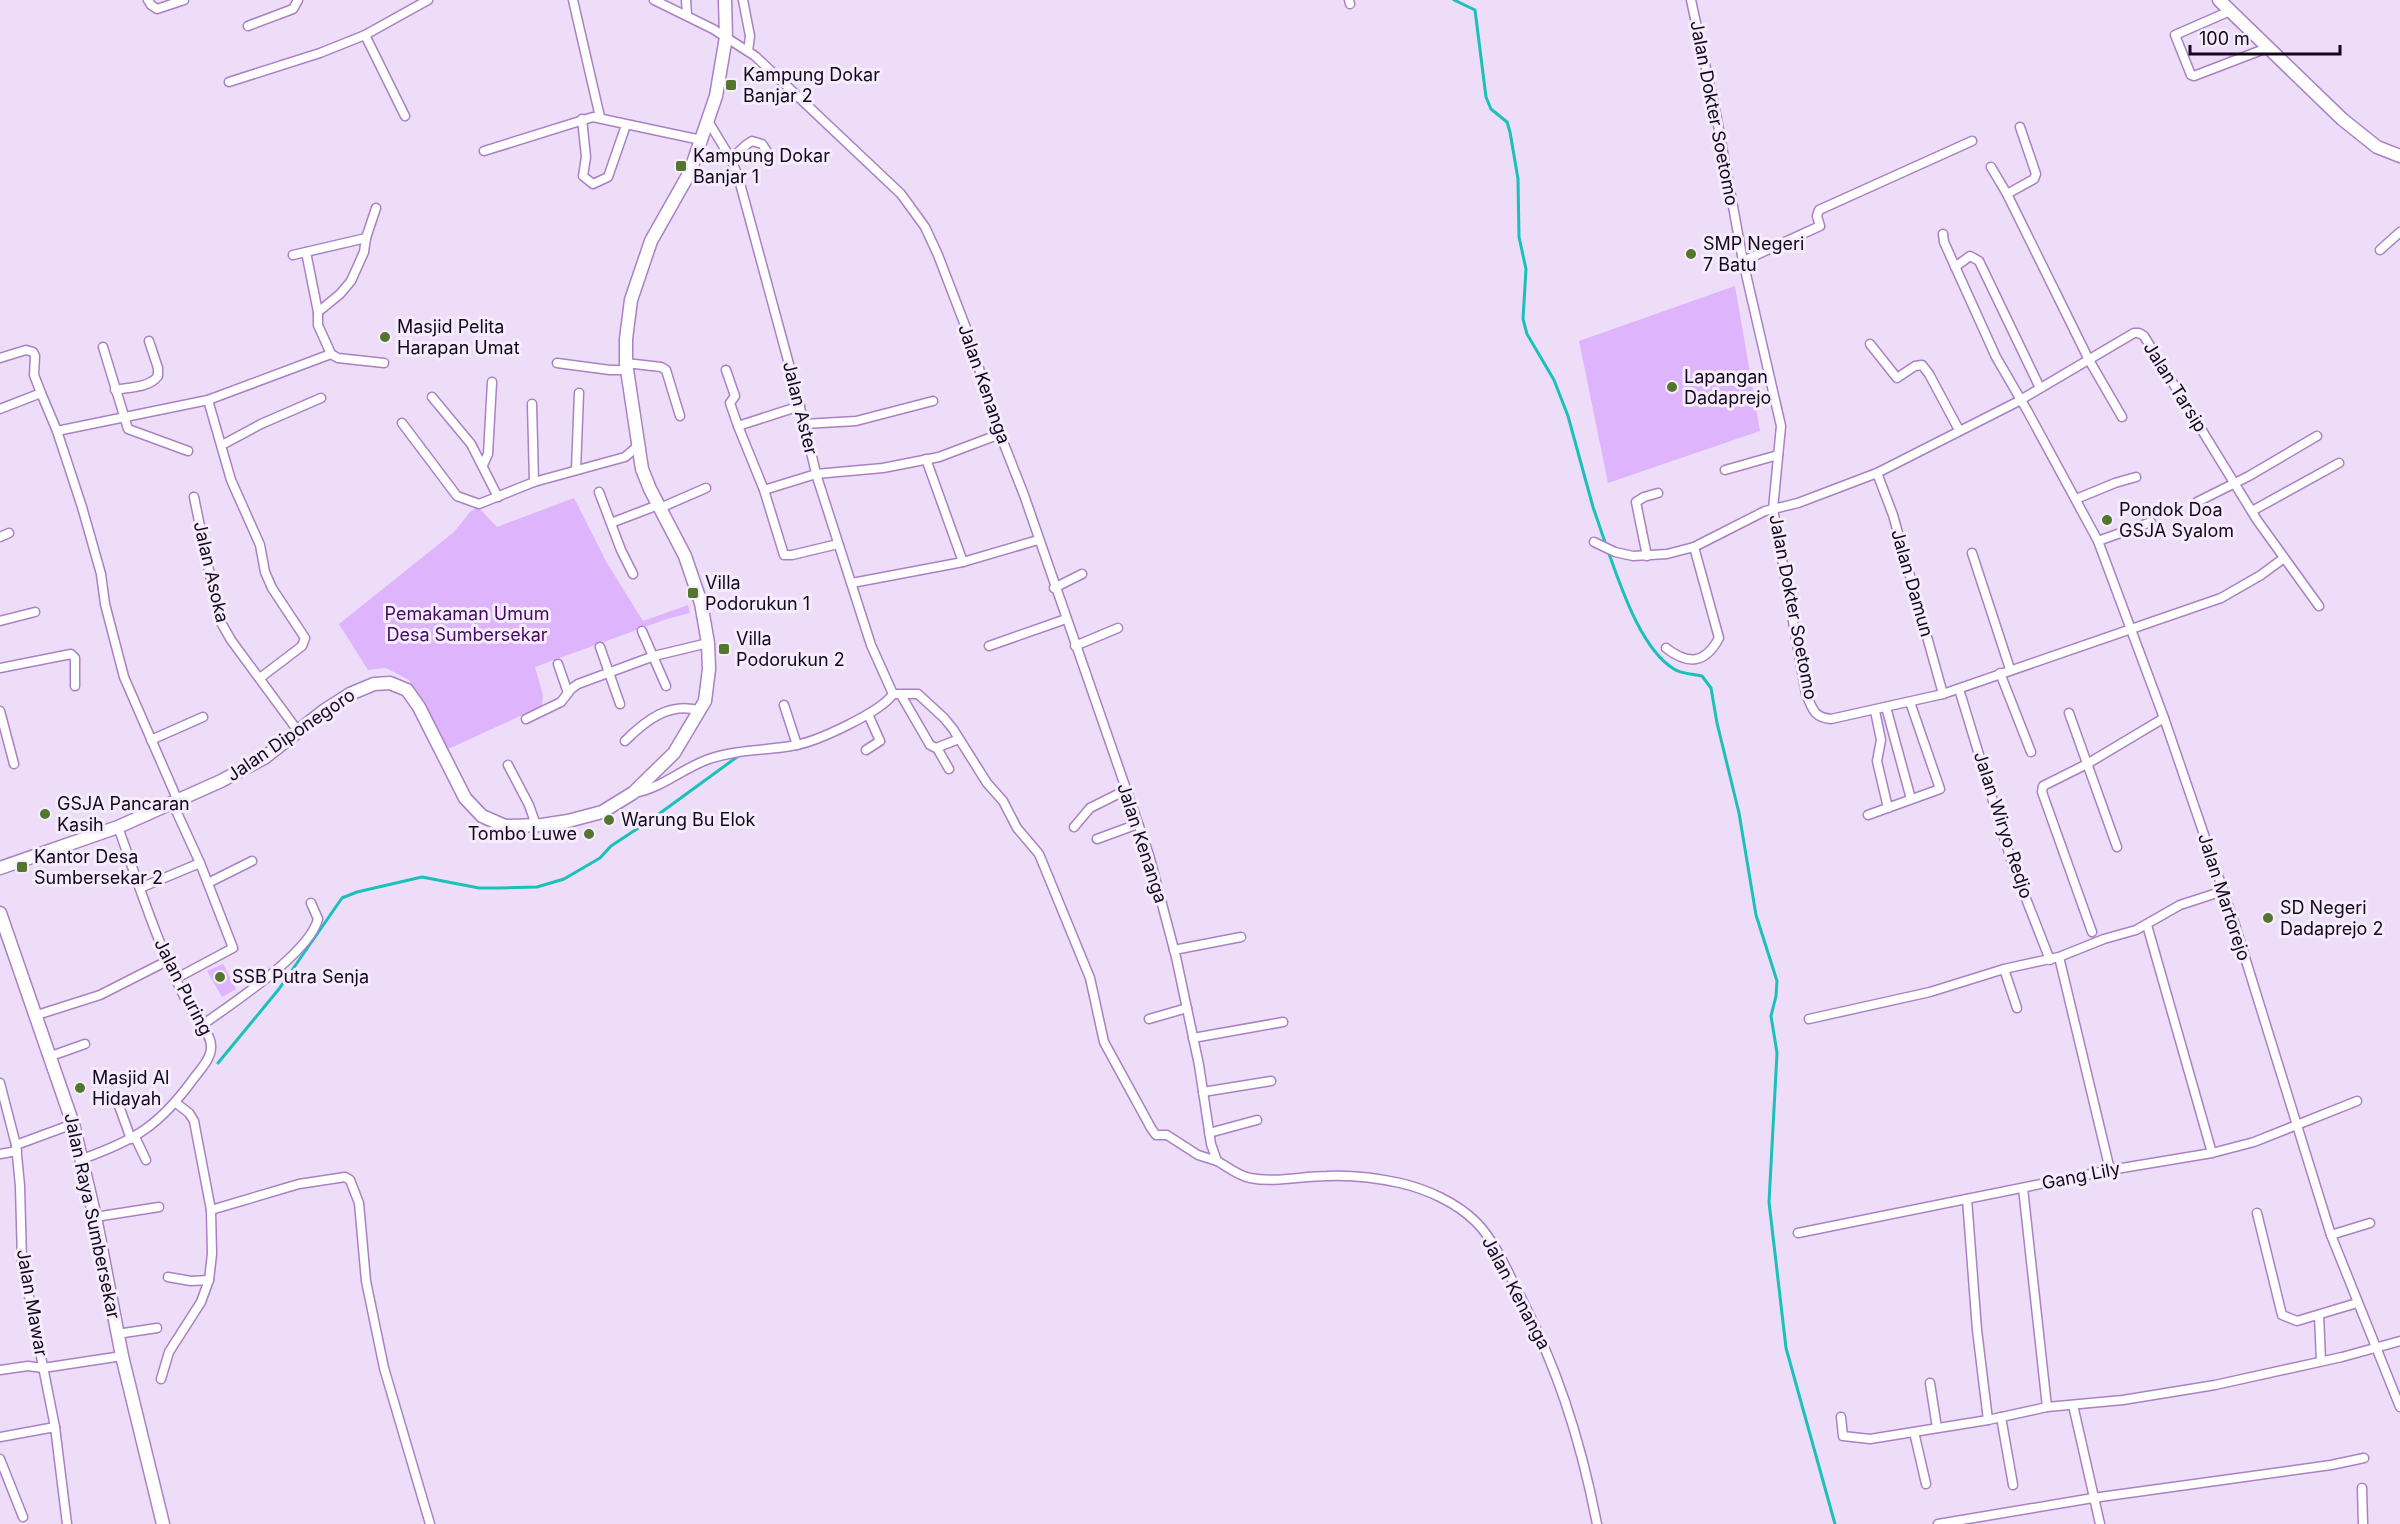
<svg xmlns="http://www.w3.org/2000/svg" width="2400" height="1524" font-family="Inter,sans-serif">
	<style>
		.green { fill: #deb5fc }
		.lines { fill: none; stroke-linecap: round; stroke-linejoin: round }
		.stream { stroke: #1ac0ba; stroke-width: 3 }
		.street-casing { stroke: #a981c4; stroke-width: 11 }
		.secondary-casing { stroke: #a981c4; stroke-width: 15 }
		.street { stroke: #fff; stroke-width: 8 }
		.secondary { stroke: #fff; stroke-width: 12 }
		.poi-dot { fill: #53752d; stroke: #f5edfc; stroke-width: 2 }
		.labels { text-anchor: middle; stroke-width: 6; stroke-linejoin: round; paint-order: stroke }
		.poi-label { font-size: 18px; fill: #14061e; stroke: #f5edfc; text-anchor: start }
		.street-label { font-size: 18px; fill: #14061e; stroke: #f5edfc }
		.park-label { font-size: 18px; fill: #460764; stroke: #f5edfc }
	</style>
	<rect width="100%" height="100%" fill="#edddf9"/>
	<!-- green -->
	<g class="green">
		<path d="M1735,286L1760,431L1608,483L1579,341Z"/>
		<path d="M574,498L607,563L643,621L688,605L690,613L667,619L535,667L543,695L542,706L446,750L409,680L386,668L368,670L339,624L454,532L470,512L478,507L497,527Z"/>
		<path d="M223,964L236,989L222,997L207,971Z"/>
	</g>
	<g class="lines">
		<!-- stream -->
		<g class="stream">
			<path d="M1454,0L1475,10L1486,97L1491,109L1507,122L1510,132L1518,179L1519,237L1526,269L1523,319L1527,334L1554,380L1568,416L1593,507L1606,545"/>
			<path d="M1608,551C1621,587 1641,649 1674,669C1681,674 1694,674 1702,676L1711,688L1717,723L1739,813L1756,915L1777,981L1776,996L1771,1016L1777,1053L1769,1202L1786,1348L1835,1524"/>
			<path d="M218,1063L279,989L342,898L357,892L422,877L479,888H499L537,887L564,879L600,858L611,846L652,819L737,757"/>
		</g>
		<defs>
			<g id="street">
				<path d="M148,0L151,5L157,9L184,0"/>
				<path d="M573,0L600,117"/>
				<path d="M654,0L713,29L755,56L901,194L925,227L938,255L966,328L1000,434L1024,495L1149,855L1176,957L1199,1065L1211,1144L1217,1161C1228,1167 1237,1175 1250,1178C1275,1183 1302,1176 1327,1176C1350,1175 1377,1178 1400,1183C1426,1189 1456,1202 1476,1222C1492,1238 1504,1263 1514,1284C1556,1363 1580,1437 1597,1524"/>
				<path d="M686,0L687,15"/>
				<path d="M743,0L750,36L748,51"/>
				<path d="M1349,0L1350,4"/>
				<path d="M1691,0L1717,119L1743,261L1781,426L1773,509L1806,694C1813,709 1813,717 1831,719L1943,694L2221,598L2261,575L2284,558"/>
				<path d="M2230,11L2175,35L2191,75L2194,76L2267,48"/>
				<path d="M248,26L293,9L298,0"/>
				<path d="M229,82L320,53L365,35"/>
				<path d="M405,116L365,35L428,0"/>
				<path d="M582,119L586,157L583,176L593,184L608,177L626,125"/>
				<path d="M708,121L731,159L738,176L793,379L817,477L871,645L893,694"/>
				<path d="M2020,127L2036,174L2034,179L2007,194L2089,360L2122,417"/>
				<path d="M484,151L593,117L701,140"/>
				<path d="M731,159L746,145L752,141L762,144L768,153"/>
				<path d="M1991,167L2007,194"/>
				<path d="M1943,234L1944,242L1996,357L2028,412L2098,541L2164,718L2234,922L2331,1235L2400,1407"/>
				<path d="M2380,250L2400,232"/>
				<path d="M306,252L318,312V325L331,354"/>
				<path d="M293,255L366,238"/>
				<path d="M1743,261L1820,226L1817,216L1819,210L1972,141"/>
				<path d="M1955,267L1970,256L1979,261L2040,388"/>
				<path d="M318,312L340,294L351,281L364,252L366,238L376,208"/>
				<path d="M1870,344L1897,378L1915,366L1922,365L1929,374L1959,430"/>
				<path d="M103,347L128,429L188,451"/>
				<path d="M0,358L26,350L33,352L35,356L34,375L41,393"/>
				<path d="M557,363L610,370H627"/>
				<path d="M626,363L661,367L666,370L680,416"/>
				<path d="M726,370L735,396L730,403L738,426"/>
				<path d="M115,390C129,387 149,388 158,376V368L149,341"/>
				<path d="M432,397L471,444L498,497"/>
				<path d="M208,400L231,480L260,545L265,572L272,588L305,638L302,646L260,678"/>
				<path d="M532,404L534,482"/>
				<path d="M800,406L738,426L764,490L816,474L883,468L939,457L1000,434"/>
				<path d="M0,409L41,393L57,431L82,507L101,574L105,604L124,677L178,801"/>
				<path d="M402,423L457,496L479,504L534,482L625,457L639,445"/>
				<path d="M804,424L856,421L933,401"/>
				<path d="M57,431L208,400L331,354L338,358L384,363"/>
				<path d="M222,445L261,424L321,398"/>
				<path d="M926,459L963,562"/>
				<path d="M483,465L488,454L492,382"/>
				<path d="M576,470L579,393"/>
				<path d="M1725,470L1778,455"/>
				<path d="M1877,473L1893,515L1943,694"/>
				<path d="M764,490L784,555H792L838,544"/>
				<path d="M599,492L621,550L633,574"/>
				<path d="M194,497L219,619L231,640L298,731"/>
				<path d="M2076,499L2115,483L2136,477"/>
				<path d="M2197,502L2249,476L2317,436"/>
				<path d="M660,508L706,488"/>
				<path d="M2252,511L2339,463"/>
				<path d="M611,523L658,505"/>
				<path d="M0,537L9,533"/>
				<path d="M2098,541L2151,522"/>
				<path d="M1594,542L1615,552L1633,556L1667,554L1694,547L1765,511L1798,503L1877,473L2017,402L2134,333H2139L2144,336L2257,520L2319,606"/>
				<path d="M1972,553L2010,669"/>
				<path d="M1647,556L1636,502L1644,497L1658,493"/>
				<path d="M852,583L963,562L1038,540"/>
				<path d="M1054,588L1082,574"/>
				<path d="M0,621L35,612"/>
				<path d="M642,631L666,686"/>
				<path d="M989,646L1066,619"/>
				<path d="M1075,646L1118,628"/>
				<path d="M600,647L620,704"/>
				<path d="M1666,648C1688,665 1705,664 1719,638L1694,547"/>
				<path d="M558,664L568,693"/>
				<path d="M0,668L71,654L75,658V686"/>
				<path d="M2000,673L2031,752"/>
				<path d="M1959,689L2012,863L2050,960"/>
				<path d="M893,694H918L944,718L953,729L987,783L1003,801L1017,828L1039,854L1090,978L1104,1042L1151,1128L1156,1135H1167L1198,1155L1217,1161"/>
				<path d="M901,695L930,745L936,748L959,739"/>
				<path d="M784,705L797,745"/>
				<path d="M1886,707L1911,799"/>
				<path d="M0,711L14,764"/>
				<path d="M1875,711L1881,740L1877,761L1888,808"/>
				<path d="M2069,713L2117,847"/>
				<path d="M526,719L561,702L571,689L578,684L654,656L708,643"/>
				<path d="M151,740L203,717"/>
				<path d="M625,741C646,720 670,701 701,711"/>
				<path d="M937,748L949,769"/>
				<path d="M866,750L880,741L868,714"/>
				<path d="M508,765L529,805L536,825"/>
				<path d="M634,793C660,789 683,768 709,759C738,749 767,751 796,745C818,741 881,712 893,694"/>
				<path d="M173,804L200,863L233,948L175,979"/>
				<path d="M1868,815L1940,789L1910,702"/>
				<path d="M1074,827L1090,808L1126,790"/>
				<path d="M1097,839L1138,824"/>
				<path d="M208,883L252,861"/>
				<path d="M140,888L200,863"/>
				<path d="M2147,925L2212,1153"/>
				<path d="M2092,932L2042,792L2043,786L2087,764L2164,718"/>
				<path d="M1174,950L1241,937"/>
				<path d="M2059,957L2110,1170"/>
				<path d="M2004,969L2017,1008"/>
				<path d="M37,1015L100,995L167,961"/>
				<path d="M1149,1019L1187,1008"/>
				<path d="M1809,1019L1930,992L2004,969L2059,957L2104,939L2136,930L2180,905L2223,891"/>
				<path d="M201,1026C231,1004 309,954 318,919L311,903"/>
				<path d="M1193,1038L1283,1022"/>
				<path d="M51,1056L85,1044"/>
				<path d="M0,1083L16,1145L20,1186L22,1261L55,1427L67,1524"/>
				<path d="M1203,1092L1271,1081"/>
				<path d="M119,1101V1106L131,1139"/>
				<path d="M1209,1133L1257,1120"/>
				<path d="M135,1137L146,1160"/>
				<path d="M16,1145L73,1124"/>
				<path d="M0,1154L17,1151"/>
				<path d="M82,1159C136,1140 160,1125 194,1078C201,1069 212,1057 211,1046C211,1033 195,1017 189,1006C159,949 140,888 118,827"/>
				<path d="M2023,1188L2047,1407"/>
				<path d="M1967,1199L1977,1330L1988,1420"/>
				<path d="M211,1210L299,1184L345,1177L350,1180L359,1203L366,1281L384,1368L430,1524"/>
				<path d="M2257,1213L2282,1315L2297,1321L2357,1303"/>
				<path d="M95,1217L159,1207"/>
				<path d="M1798,1233L2110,1170L2212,1153L2254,1142L2357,1101"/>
				<path d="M2331,1235L2370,1223"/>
				<path d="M168,1277L191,1281L209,1280"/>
				<path d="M2319,1315L2321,1361"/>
				<path d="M117,1334L157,1328"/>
				<path d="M0,1370L28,1366L43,1368L122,1356"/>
				<path d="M161,1379L169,1352L201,1302L209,1280L212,1254L211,1210L194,1121L189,1113L176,1103"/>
				<path d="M1930,1383L1937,1428"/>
				<path d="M2073,1405L2100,1524"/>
				<path d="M1841,1417L1843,1436L1870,1439L1988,1420L2047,1407L2123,1400L2215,1385L2342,1357L2400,1341"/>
				<path d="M2001,1417L2013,1485"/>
				<path d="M1914,1432L1926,1484"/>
				<path d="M0,1437L55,1427"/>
				<path d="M0,1459L23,1517"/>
				<path d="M2362,1488L2363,1524"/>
				<path d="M1938,1524L2093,1498L2331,1465L2364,1458"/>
			</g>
			<g id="secondary">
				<path d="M2219,0L2342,119L2377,147L2400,156"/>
				<path d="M0,868L118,827L221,781L264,758L325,710L350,694L374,684L390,683L407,690L419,707L465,798L482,816L505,826L542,825L568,821L602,812L633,793L674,753L705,701L709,669L708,643L701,603L685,556L650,489L642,469L626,363V339L631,300L651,241L690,172L716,96L726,37L725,0"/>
				<path d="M0,913L73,1124L95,1217L122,1356L163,1524"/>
			</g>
		</defs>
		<!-- street casing -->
		<use href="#street" class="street-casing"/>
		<!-- secondary casing -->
		<use href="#secondary" class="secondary-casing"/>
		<!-- street -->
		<use href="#street" class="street"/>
		<!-- secondary -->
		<use href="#secondary" class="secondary"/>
	</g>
	<!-- markers -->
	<g class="poi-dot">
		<rect x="725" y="79" width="12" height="12" rx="3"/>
		<rect x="675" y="160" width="12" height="12" rx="3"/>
		<circle cx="1691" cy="254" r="6"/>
		<circle cx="385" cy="337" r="6"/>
		<circle cx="1672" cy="387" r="6"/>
		<circle cx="2107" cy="520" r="6"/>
		<rect x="687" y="587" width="12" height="12" rx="3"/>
		<rect x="718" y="643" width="12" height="12" rx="3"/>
		<circle cx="45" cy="814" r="6"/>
		<circle cx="609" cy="820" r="6"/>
		<circle cx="589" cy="834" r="6"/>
		<rect x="16" y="861" width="12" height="12" rx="3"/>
		<circle cx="2268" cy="918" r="6"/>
		<circle cx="220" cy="977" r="6"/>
		<circle cx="80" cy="1088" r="6"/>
	</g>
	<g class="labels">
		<!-- poi labels -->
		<g class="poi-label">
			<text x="743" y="81">Kampung Dokar<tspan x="743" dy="21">Banjar 2</tspan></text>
			<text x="693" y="162">Kampung Dokar<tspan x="693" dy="21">Banjar 1</tspan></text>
			<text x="1703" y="250">SMP Negeri<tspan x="1703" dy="21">7 Batu</tspan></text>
			<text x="397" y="333">Masjid Pelita<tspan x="397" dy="21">Harapan Umat</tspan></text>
			<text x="1684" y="383">Lapangan<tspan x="1684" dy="21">Dadaprejo</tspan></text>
			<text x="2119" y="516">Pondok Doa<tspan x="2119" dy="21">GSJA Syalom</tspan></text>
			<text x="705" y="589">Villa<tspan x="705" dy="21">Podorukun 1</tspan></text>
			<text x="736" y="645">Villa<tspan x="736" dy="21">Podorukun 2</tspan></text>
			<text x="57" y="810">GSJA Pancaran<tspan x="57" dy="21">Kasih</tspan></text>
			<text x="621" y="826">Warung Bu Elok</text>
			<text x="577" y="840" text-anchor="end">Tombo Luwe</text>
			<text x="34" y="863">Kantor Desa<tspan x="34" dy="21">Sumbersekar 2</tspan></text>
			<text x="2280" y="914">SD Negeri<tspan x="2280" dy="21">Dadaprejo 2</tspan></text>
			<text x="232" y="983">SSB Putra Senja</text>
			<text x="92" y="1084">Masjid Al<tspan x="92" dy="21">Hidayah</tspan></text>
		</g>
		<!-- street labels -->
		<g class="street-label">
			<text transform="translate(1714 113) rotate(79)" y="6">Jalan Dokter Soetomo</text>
			<text transform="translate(984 384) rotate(71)" y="6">Jalan Kenanga</text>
			<text transform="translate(2175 387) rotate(58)" y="6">Jalan Tarsip</text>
			<text transform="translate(800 408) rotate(76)" y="6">Jalan Aster</text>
			<text transform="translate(211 572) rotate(77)" y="6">Jalan Asoka</text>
			<text transform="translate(1912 583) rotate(74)" y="6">Jalan Damun</text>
			<text transform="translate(1793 607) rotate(79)" y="6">Jalan Dokter Soetomo</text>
			<text transform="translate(291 735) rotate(-34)" y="6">Jalan Diponegoro</text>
			<text transform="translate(2003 825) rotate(72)" y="6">Jalan Wiryo Redjo</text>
			<text transform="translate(1142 843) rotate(72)" y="6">Jalan Kenanga</text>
			<text transform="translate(2224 897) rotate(72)" y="6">Jalan Martorejo</text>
			<text transform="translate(183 987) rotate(63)" y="6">Jalan Puring</text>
			<text transform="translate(2081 1176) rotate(-11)" y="6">Gang Lily</text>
			<text transform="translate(92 1216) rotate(78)" y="6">Jalan Raya Sumbersekar</text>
			<text transform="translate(1516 1293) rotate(62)" y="6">Jalan Kenanga</text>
			<text transform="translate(32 1303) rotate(80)" y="6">Jalan Mawar</text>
		</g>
		<!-- park labels -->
		<g class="park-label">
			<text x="467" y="620">Pemakaman Umum<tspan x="467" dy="21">Desa Sumbersekar</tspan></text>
		</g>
	</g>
	<!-- scale -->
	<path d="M2190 45v9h150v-9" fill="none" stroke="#14061e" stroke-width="3"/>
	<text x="2199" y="45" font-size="18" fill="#14061e" stroke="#f5edfc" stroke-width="4.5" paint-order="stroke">100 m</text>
</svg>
